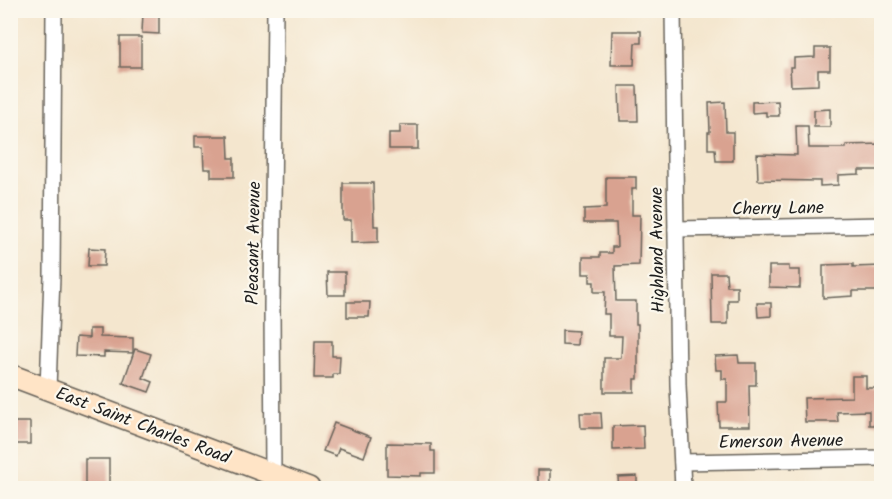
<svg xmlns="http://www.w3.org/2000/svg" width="892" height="499" font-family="Kalam,sans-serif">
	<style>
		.building { fill: #d9a290 }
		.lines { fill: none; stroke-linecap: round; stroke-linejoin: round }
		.street-casing { stroke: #68635a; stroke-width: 18 }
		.secondary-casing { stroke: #68635a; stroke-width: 24 }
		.street { stroke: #fff; stroke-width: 15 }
		.secondary { stroke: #ffe4c6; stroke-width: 21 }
		.labels { text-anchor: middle; stroke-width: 4.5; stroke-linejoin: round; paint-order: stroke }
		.street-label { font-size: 18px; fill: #1c1c1c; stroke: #fbf7ec }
	</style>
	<rect width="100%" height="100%" fill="#fbf7ec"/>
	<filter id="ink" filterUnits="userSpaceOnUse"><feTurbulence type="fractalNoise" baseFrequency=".0167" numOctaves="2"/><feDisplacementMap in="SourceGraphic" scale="12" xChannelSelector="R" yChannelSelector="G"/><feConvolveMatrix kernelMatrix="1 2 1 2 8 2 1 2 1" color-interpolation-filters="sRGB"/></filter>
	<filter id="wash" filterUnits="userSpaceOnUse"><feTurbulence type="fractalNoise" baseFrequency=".008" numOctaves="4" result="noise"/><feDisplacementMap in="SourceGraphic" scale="24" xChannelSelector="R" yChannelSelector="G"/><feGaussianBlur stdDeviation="1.35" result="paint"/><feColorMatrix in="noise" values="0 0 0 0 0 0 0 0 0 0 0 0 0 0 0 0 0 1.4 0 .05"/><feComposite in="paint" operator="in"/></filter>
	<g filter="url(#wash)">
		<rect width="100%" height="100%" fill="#f4e6ce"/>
		<g id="blocks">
			<!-- building -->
			<g class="building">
				<path d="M143,13H159V34L142,33Z"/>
				<path d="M612,31H641V43H635L634,65H611Z"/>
				<rect x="120" y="37" width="21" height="30"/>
				<path d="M815,48H830V70H818V85L791,86L790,67H794V58L815,57Z"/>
				<path d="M619,86H637L638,121H620Z"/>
				<path d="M778,101L779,116H766V112L752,113V102Z"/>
				<path d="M725,102L726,132H733V161H716L715,149H708V132H710L709,103Z"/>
				<path d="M830,109V127H814V110Z"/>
				<path d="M400,125H418V149H389V133H400Z"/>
				<path d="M796,126H808L809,148H846V145L882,144V170H859V174L838,175V185L820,186V181L758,180L757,154L797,155Z"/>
				<path d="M195,136H228L229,158H234V177H211V169H204L203,147H195Z"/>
				<path d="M606,177H636V189H632V215H640L639,265L615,266L616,301H636V324H638V379H634V392H604V358H621L622,336H609V314H604L605,292H594V282H590V274H583V257H600V253H612V247H617L616,223H584V209L606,208Z"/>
				<path d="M343,183H373L374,226H378V242L351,243V220H343Z"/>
				<path d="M89,248L105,249L104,266H88Z"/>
				<path d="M853,264V267L882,266V291H853V296L823,298V265Z"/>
				<path d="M769,266H789V270H800V288L769,287Z"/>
				<path d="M327,272H345V295H328Z"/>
				<path d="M711,273H726L727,286H737V300H728V324H712Z"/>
				<path d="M347,302H370L369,317H347Z"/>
				<path d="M757,303H771V316L758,317Z"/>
				<path d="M89,329H100V337L133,338V353L104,352V357L75,356L76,337L89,338Z"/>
				<path d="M562,330L578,331L577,345L562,344Z"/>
				<path d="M315,341H332V356H340L339,374H333V378H314Z"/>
				<path d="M135,349L151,354L143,378L153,382L149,392L123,383Z"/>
				<path d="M738,355L739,363H756V385H749L750,426H719L718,402H727V379H722V370H716L715,356Z"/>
				<path d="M852,376H866V388H882V425H869V411L837,412L838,422H805L804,398L852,397Z"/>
				<path d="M580,413H601L602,428H581Z"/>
				<rect x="10" y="422" width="20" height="22"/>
				<path d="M334,423L371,437L364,457L339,448L336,456L323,451Z"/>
				<path d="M643,425L644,449L613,450V426Z"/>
				<path d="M387,443L431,444V451H435V473H421V476L387,475Z"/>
				<rect x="85" y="459" width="24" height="27"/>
				<rect x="538" y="470" width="12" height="13"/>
				<path d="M637,476V489H619L618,477Z"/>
			</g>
		</g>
	</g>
	<g filter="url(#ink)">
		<use href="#blocks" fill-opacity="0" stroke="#68635a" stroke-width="1.5"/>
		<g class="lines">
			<defs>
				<g id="street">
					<path d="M673,10L678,385L683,488"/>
					<path d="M676,229L882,225"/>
					<path d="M48,389L52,276L54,10"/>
					<path d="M682,462L882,458"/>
					<path d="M273,475L272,307L275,10"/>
				</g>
				<path id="secondary" d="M10,375L309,488"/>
			</defs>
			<!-- street casing -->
			<use href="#street" class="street-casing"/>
			<!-- secondary casing -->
			<use href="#secondary" class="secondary-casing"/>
			<!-- street -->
			<use href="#street" class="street"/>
			<!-- secondary -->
			<use href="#secondary" class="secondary"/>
		</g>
	</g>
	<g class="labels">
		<!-- street labels -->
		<g class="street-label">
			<text transform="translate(778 208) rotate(-1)" y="6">Cherry Lane</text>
			<text transform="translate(253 243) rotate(-89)" y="6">Pleasant Avenue</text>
			<text transform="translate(657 250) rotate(-91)" y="6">Highland Avenue</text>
			<text transform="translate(143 425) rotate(21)" y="6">East Saint Charles Road</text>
			<text transform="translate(781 441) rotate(-1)" y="6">Emerson Avenue</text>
		</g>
	</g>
	<!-- margin -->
	<rect width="892" height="499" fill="none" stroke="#fbf7ec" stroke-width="36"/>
</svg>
